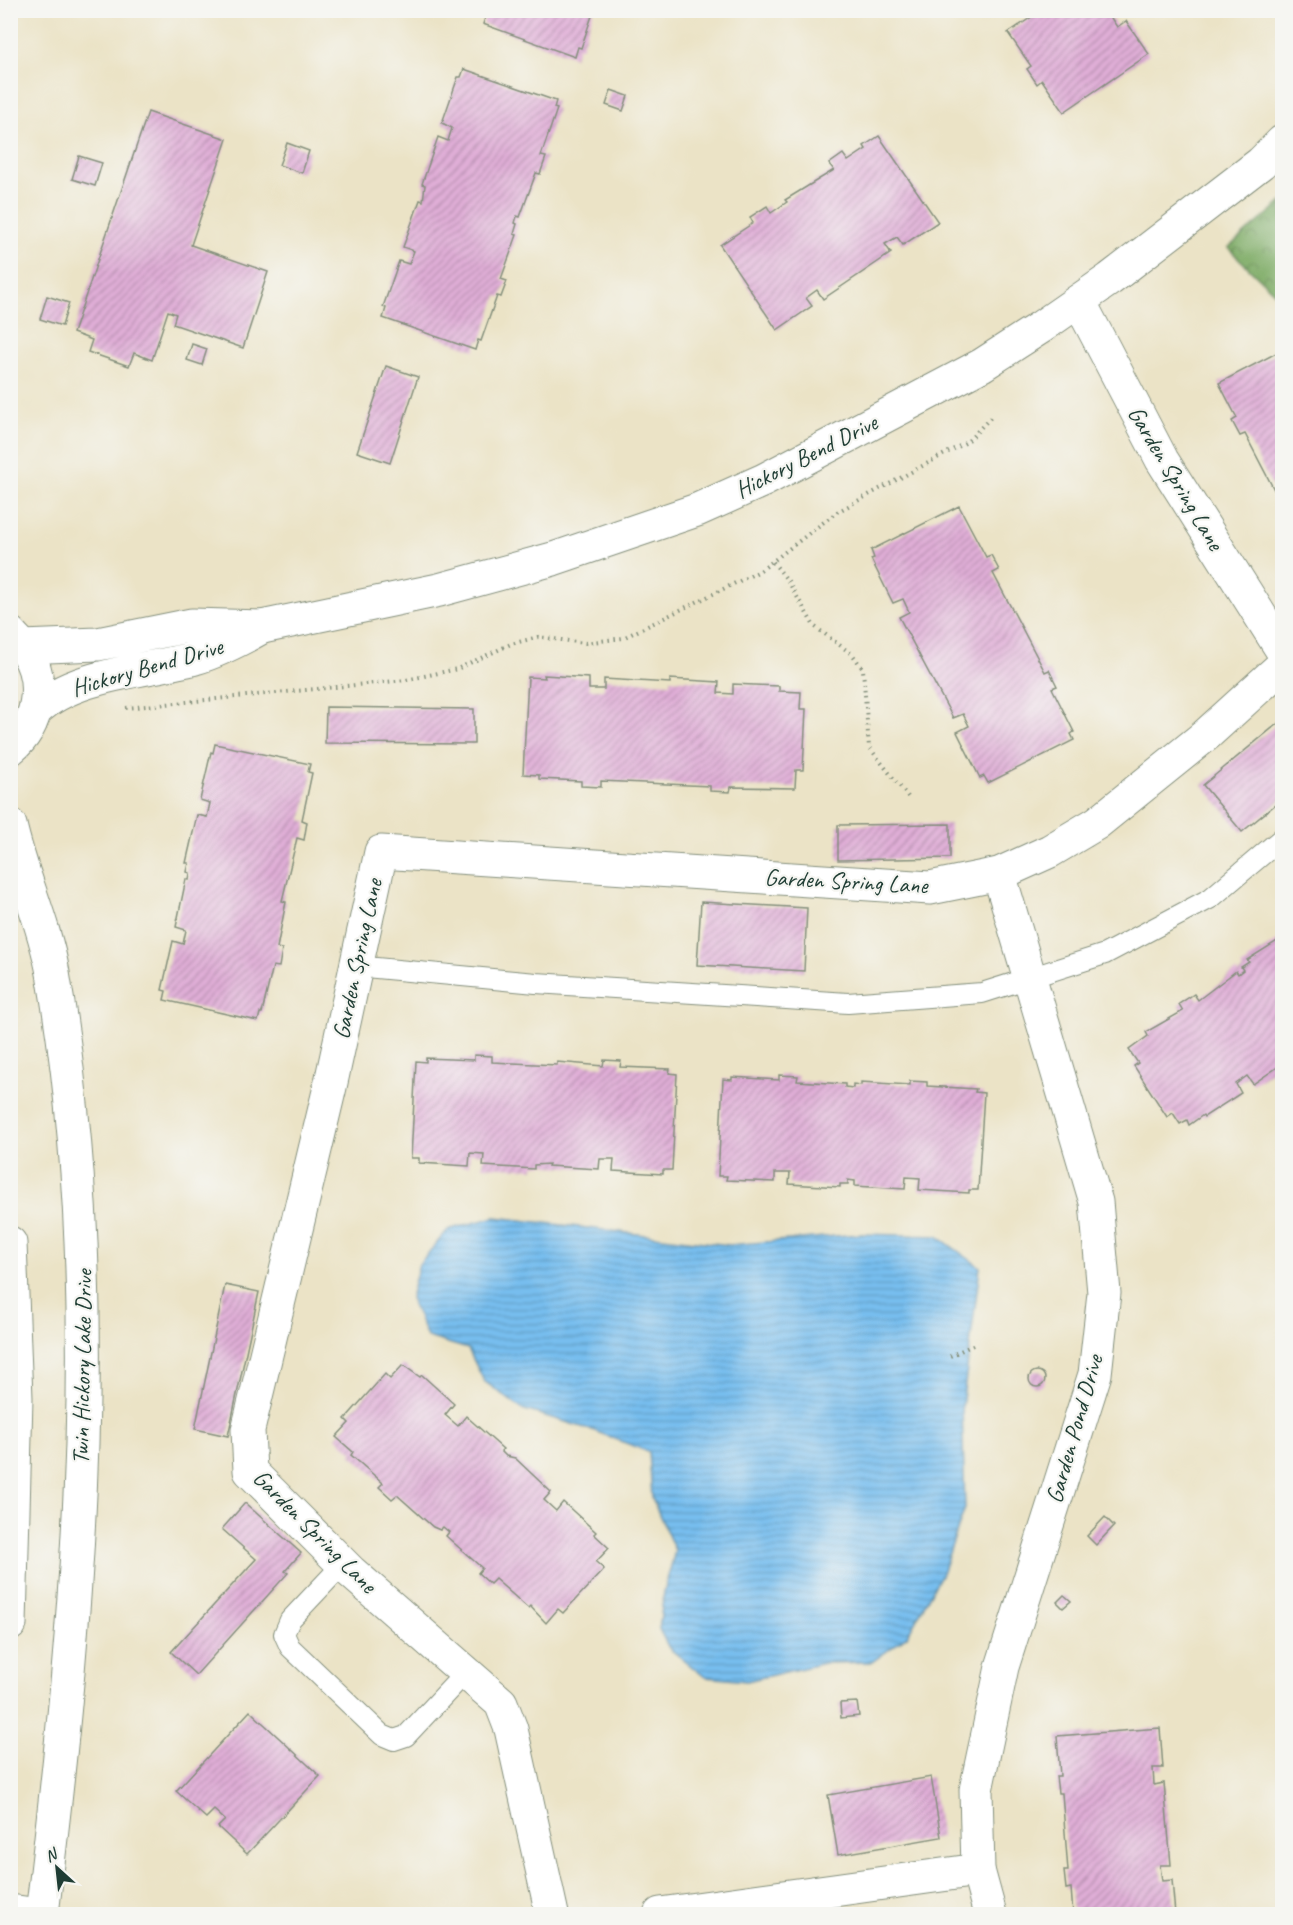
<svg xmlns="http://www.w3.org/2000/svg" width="1293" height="1925" font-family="Caveat,sans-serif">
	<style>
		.forest { fill: url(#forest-crowns); stroke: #4e744c; stroke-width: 1.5 }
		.water { fill: url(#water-rules); stroke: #4b7e92; stroke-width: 1.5 }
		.building { fill: url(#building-hatch) }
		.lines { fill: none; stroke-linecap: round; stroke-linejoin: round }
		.service-casing { stroke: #85907d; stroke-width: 22 }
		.minor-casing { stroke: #85907d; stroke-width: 35 }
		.tertiary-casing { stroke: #85907d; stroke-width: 35 }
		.path { stroke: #85907d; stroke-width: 4; stroke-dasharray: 1.5 4.5; stroke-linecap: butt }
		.service { stroke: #fff; stroke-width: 20 }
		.minor { stroke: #fff; stroke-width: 33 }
		.tertiary { stroke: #fff; stroke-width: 33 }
		.labels { text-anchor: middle; stroke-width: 4.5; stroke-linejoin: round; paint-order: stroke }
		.street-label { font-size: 24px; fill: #1f3d34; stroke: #f6f6f2 }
	</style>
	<defs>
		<pattern id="forest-crowns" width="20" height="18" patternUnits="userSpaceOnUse" patternTransform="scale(1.5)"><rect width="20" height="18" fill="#7caa63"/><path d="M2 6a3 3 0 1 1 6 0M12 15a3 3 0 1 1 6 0" fill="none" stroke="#658c52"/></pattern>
		<pattern id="water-rules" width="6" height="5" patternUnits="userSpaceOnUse" patternTransform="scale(1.5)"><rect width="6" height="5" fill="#77beef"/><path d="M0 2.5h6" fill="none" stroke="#619cc2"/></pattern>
		<pattern id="building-hatch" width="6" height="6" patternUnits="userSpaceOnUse" patternTransform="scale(1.5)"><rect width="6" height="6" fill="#e0aed7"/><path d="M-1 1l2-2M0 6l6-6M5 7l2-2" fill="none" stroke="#b58faf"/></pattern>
	</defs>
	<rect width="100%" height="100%" fill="#f6f6f2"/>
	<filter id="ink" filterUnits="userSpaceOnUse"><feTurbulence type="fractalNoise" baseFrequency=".0167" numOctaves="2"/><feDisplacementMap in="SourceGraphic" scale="12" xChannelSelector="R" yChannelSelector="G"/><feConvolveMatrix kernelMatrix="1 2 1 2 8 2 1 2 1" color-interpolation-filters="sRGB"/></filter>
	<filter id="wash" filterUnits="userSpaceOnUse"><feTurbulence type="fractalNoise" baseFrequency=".008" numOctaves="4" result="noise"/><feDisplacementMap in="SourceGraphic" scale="24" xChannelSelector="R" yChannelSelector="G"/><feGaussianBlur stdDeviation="1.35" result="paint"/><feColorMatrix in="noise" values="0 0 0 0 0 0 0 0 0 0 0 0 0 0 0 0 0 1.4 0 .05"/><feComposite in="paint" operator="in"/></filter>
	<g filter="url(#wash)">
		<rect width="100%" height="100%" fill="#ebe3c6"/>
		<!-- forest -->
		<path class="forest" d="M1282,202V300L1228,248Z"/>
		<!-- water -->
		<path class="water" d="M495,1217L729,1245L861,1234L937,1236L980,1267L962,1407L965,1508L942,1573L907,1636L872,1662L824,1663L747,1681L705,1677L669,1648L659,1629L664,1592L675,1551L652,1498L649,1452L592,1430L522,1409L484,1381L468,1349L427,1337L410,1298L419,1264L448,1230Z"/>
		<g id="blocks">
			<!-- building -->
			<g class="building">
				<path d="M484,10H594L581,48L578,47L575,57L483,24L486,15L483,14Z"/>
				<path d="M1042,10H1117L1109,15L1117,27L1126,21L1149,54L1064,112L1042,80L1037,84L1027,69L1031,66L1008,33Z"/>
				<path d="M464,69L556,101L554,108L557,109L541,156L546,157L540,174L536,173L520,217L517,216L515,223L517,224L514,234L517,235L501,279L507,281L501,297L497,296L481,341L478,340L475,350L383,318L386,308L383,307L399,261L409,264L414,251L403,247L420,200L423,201L425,185L422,184L438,137L448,141L452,128L442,123L458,77H461Z"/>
				<path d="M611,90L628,96L623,111L606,105Z"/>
				<path d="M148,112L227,139L191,245L268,272L243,348L173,324L176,314L168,311L152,360L134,353L129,366L88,352L92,340L73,333Z"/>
				<path d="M879,136L938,222L903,245L897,237L885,244L891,253L823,299L817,290L806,298L812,306L777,330L720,245L753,223L750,217L767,206L771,213L787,202L785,200L834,170L829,164L843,154L848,161L866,149L864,146Z"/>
				<path d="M287,143L309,151L302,173L279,165Z"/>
				<path d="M79,156L102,163L95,186L72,179Z"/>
				<path d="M47,296L69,303L62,326L40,319Z"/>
				<path d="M192,344L207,349L202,365L187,360Z"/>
				<path d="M1282,350V518L1276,506L1281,503L1245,434L1240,436L1232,421L1237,418L1219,383Z"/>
				<path d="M386,366L418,377L390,463L357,452Z"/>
				<path d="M959,506L986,557L991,555L999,570L993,573L1045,672L1049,670L1057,686L1052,688L1074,732L1071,734L1074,740L988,783L984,776L980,778L957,732L969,726L963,714L953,718L899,617L909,612L903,599L893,603L871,559L874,558L871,550Z"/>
				<path d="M544,675L589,678V689H604V679L670,683V679L719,682L718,693L733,694V684L779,686V691L801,692L800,709H806L803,770H796L795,788L731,787L730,792L710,791V786L601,781V787L581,786V781L539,779V775L523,774L528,677L545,678Z"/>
				<path d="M326,707L474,709V744L325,743Z"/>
				<path d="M1282,720V799L1242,832L1203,785Z"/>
				<path d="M215,744L310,764L308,772L312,773L302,820L307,822L304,840L297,838L282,901L286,902L277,948L282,949L279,967L273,966L262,1013H260L258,1021L164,1000L166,991L162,990L173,941L183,944L186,930L176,927L186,879L189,880L190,873L187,872L189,863H186L197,815L207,817L210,803L200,800L211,752L213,753Z"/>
				<path d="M950,824V858L838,860V825Z"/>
				<path d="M701,902L807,908L804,971L697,965Z"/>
				<path d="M1282,938V1064L1253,1084L1247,1076L1236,1084L1241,1093L1204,1117L1203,1115L1189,1125L1187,1120L1180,1124L1173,1113L1167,1117L1134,1066L1138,1063L1129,1050L1148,1036L1146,1032L1183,1011L1179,1004L1194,994L1198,1000L1236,971L1238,974L1243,970L1241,967L1249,962L1247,960Z"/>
				<path d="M474,1055L492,1056V1062L557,1065V1062L603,1066L604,1060L621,1061L620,1067L670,1069L669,1073L677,1074L672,1170H663V1174L613,1171L614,1159H600L599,1169L548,1166L549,1164L534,1165V1169L483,1166L484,1154L470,1153L469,1166L419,1163V1158H411L416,1061L426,1062V1058L474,1060Z"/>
				<path d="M779,1075L798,1076L797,1081L845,1084V1087L853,1088V1084L861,1085V1082L910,1085V1081L927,1082V1086L976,1089L975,1092L984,1093L978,1190H969V1193L919,1190L920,1178L906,1177L905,1189L855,1186V1181L848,1180V1184H840V1187L789,1184L790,1173H775V1182L726,1180L727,1176H718L723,1079L732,1080V1077L779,1080Z"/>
				<path d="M225,1285L259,1292L228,1436L195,1429Z"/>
				<path d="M403,1365L420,1377L422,1375L454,1404L445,1415L458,1426L466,1416L503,1449L501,1451L506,1456L515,1458L551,1492L544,1500L556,1511L563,1502L596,1532L594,1534L609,1548L596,1562L604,1569L563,1613L558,1609L546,1623L530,1606L528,1608L495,1579L490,1584L478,1573L482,1568L446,1536L449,1532L443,1527L440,1530L433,1527L397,1495L392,1499L379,1487L383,1483L351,1455L353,1452L336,1437L349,1423L345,1419L385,1374L390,1379Z"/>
				<circle cx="1037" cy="1379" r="8"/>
				<path d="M245,1503L301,1553L285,1571L288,1573L196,1675L171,1652L256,1559L222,1529Z"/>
				<path d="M1105,1517L1114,1526L1096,1545L1087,1536Z"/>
				<path d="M1064,1595L1071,1601L1063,1608L1057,1602Z"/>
				<path d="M857,1702L859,1716L841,1718L840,1703Z"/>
				<path d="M250,1711L320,1776L247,1854L218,1827L225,1820L214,1810L206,1818L176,1791Z"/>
				<path d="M1160,1728L1163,1768H1153L1154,1785L1164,1783L1171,1865H1160L1162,1881L1172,1880L1175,1914H1073L1071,1888L1066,1889L1064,1871H1068L1062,1793H1058L1056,1776H1060L1057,1736Z"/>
				<path d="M931,1777L941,1837L838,1855L828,1795Z"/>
			</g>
		</g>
	</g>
	<g filter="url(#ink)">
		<use href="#blocks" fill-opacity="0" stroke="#85907d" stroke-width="1.5"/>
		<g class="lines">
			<defs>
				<g id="service">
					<path d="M355,966L536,983L848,1003L982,993L1105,954L1211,898L1282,838"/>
					<path d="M343,1564L290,1620L284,1634L290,1647L382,1735L394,1740L406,1736L466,1672"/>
				</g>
				<g id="minor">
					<path d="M1079,301L1162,460L1282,650"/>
					<path d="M10,1911L32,1914"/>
					<path d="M552,1914L511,1729L501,1703L351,1572L250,1471L248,1430L330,1087L381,852L930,888L999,874L1050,851L1097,823L1206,735L1282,666"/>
					<path d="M660,1914L978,1870"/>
					<path d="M990,1914L978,1870L976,1790L1002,1667L1095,1374L1104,1293L1096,1202L999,874"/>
				</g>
				<g id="tertiary">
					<path d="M262,627L439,590L553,559L697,510L764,480L982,365L1041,327L1110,279L1261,163L1282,142"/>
					<path d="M10,633C15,639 22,645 26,651C46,681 39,726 10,749"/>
					<path d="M23,647L98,644L192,625L262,627C241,639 219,651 195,658C146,671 72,674 35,711"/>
					<path d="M10,825C21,875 44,922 53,973C107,1285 80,1602 42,1914"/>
					<path d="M10,1243L16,1398L10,1624"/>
				</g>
			</defs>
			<!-- service casing -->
			<use href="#service" class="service-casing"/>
			<!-- minor casing -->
			<use href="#minor" class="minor-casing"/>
			<!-- tertiary casing -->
			<use href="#tertiary" class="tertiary-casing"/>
			<!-- path -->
			<g class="path">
				<path d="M773,562L788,581L814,626L853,655L863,669L869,747L909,798"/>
				<path d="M126,708L406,680L457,669L511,644L538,637L585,643L623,638L760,571L837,512L967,442L993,415"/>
				<path d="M950,1356L977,1343"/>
			</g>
			<!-- service -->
			<use href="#service" class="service"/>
			<!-- minor -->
			<use href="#minor" class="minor"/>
			<!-- tertiary -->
			<use href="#tertiary" class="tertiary"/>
		</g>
	</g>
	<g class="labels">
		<!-- street labels -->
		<g class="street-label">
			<text transform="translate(806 456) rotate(-27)" y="8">Hickory Bend Drive</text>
			<text transform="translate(1176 478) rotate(59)" y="8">Garden Spring Lane</text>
			<text transform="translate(147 667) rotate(-16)" y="8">Hickory Bend Drive</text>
			<text transform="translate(846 881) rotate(3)" y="8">Garden Spring Lane</text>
			<text transform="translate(357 959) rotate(-78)" y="8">Garden Spring Lane</text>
			<text transform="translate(82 1367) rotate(-89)" y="8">Twin Hickory Lake Drive</text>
			<text transform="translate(1074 1429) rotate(-74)" y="8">Garden Pond Drive</text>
			<text transform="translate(315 1531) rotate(45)" y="8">Garden Spring Lane</text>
		</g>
	</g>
	<!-- margin -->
	<rect width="1293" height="1925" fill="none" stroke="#f6f6f2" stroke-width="36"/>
	<!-- north arrow -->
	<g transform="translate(57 1868) rotate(333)" stroke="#f6f6f2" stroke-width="4.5" paint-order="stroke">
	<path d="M0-4.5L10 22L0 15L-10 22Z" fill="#1f3d34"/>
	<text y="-9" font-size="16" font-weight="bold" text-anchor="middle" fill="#1f3d34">N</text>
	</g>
</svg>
